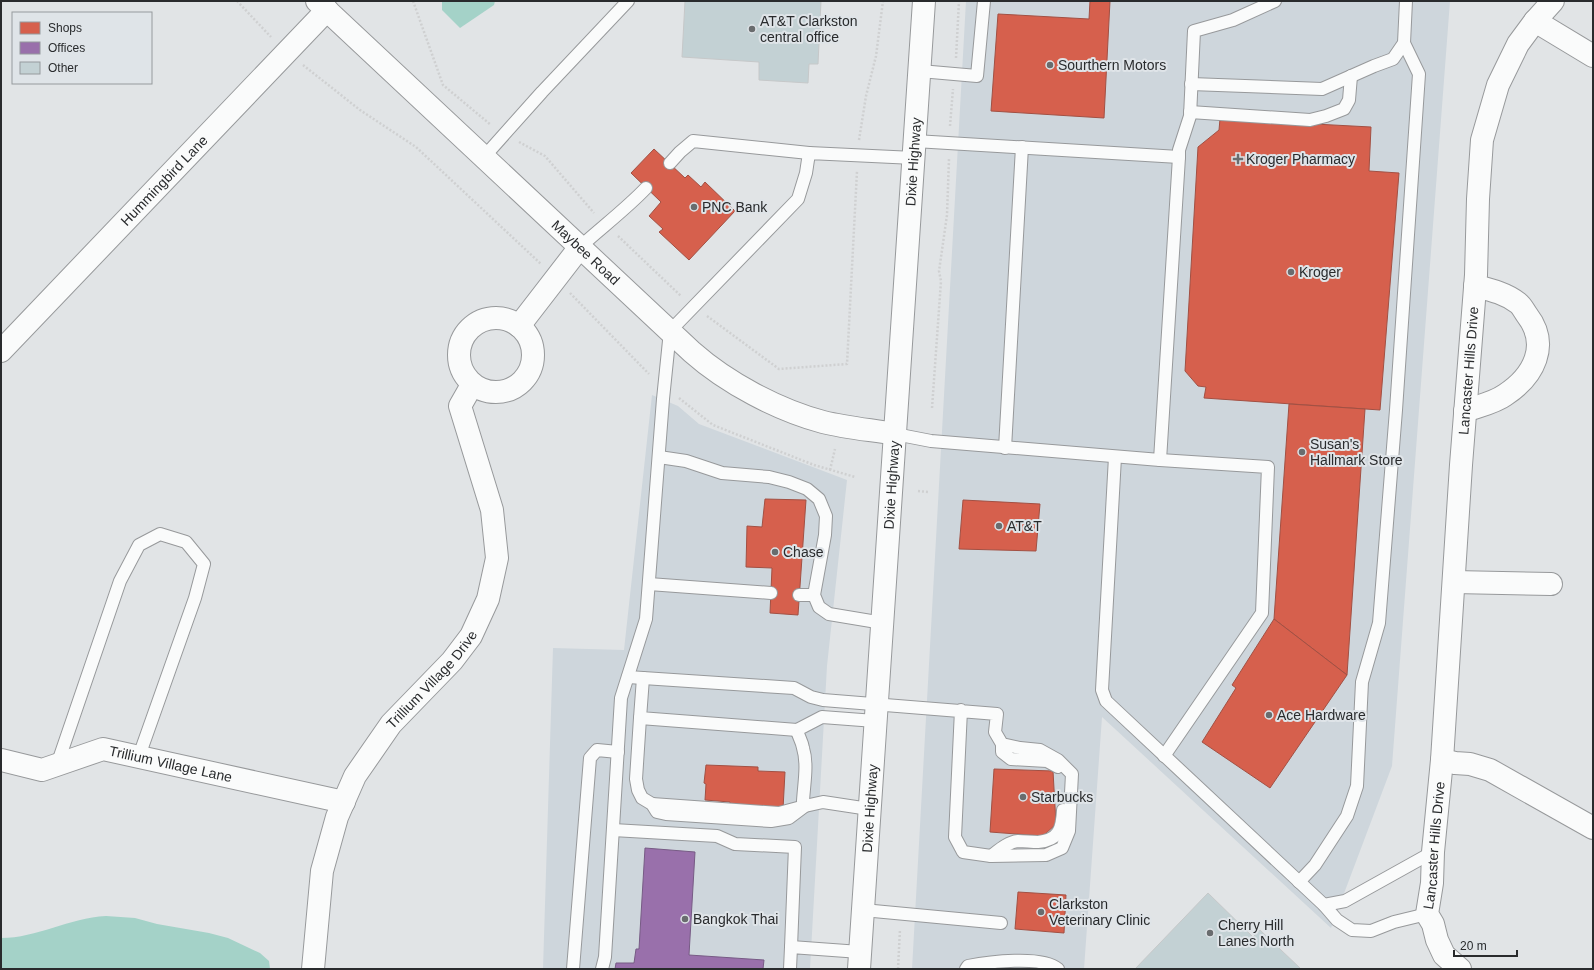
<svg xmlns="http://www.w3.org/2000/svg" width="1594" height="970" font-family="Helvetica,sans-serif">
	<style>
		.built { fill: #ced6dc }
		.water { fill: #a4d2c8 }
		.shops { fill: #d6604d; stroke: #a25043 }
		.offices { fill: #9970ab; stroke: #775b85 }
		.building { fill: #c3d1d4; stroke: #c6c8c9 }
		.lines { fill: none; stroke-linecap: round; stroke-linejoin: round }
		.service-casing { stroke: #97999b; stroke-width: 14 }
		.minor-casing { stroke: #97999b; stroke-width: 24 }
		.secondary-casing { stroke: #97999b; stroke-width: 24 }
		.primary-casing { stroke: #97999b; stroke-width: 24 }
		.path { stroke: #cfd0d1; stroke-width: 2.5; stroke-dasharray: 2 2; stroke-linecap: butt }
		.service { stroke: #fafbfb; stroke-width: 12 }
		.minor { stroke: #fafbfb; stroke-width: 22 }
		.secondary { stroke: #fafbfb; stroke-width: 22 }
		.primary { stroke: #fafbfb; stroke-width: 22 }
		.poi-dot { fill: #696c6e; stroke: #dfe4e8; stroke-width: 1.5 }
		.labels { text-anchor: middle; stroke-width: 4; stroke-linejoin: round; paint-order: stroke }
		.poi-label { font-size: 14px; fill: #292b2d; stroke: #dfe4e8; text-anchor: start }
		.street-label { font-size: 14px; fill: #292b2d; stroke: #dfe4e8 }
	</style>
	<rect width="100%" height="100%" fill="#e1e4e6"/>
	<!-- built -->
	<g class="built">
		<path d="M966,1H1450L1392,766L1331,928L1102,717L1084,969H912Z"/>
		<path d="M652,395L678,406L699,424L847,480L827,666L810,969H543L553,648L624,650Z"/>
	</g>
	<!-- water -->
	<g class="water">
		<path d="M442,1H495L494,5L460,28L442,10Z"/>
		<path d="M106,916L135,918L157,924L209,933L228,938L260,953L269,961L270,969H1V938C37,938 69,918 106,916Z"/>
	</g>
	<!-- shops -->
	<g class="shops">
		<path d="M1090,1H1110L1104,118L991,111L998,14L1089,19Z"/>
		<path d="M1220,119L1371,127L1369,171L1399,173L1380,410L1204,398L1206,387L1198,386L1185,371L1198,147L1219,130Z"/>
		<path d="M654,149L685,178L688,175L701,187L705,182L735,211L689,260L659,232L663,229L649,216L661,202L631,173Z"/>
		<path d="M1289,404L1365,409L1347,675L1274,619Z"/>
		<path d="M765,499L806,500L798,615L770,613L772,568L746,567L747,526L762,527Z"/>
		<path d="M963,500L1040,504L1036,551L959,549Z"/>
		<path d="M1274,619L1347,675L1270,788L1202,742L1236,688L1232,685Z"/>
		<path d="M706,765L758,767V771L785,772L783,809L730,808V802L705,800L706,784L704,783Z"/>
		<path d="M994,769L1053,771L1056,824L1043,836L990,832Z"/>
		<path d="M1018,892L1066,895L1064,933L1015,929Z"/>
	</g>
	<!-- offices -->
	<path class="offices" d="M645,848L695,852L689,955L764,960L763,969H615L616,963H634L636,949H639Z"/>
	<!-- building -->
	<g class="building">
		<path d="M685,1H821L818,64H809L808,83L759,80V62L682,57Z"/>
		<path d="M1208,893L1253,937L1260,930L1301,969H1135Z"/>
	</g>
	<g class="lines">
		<defs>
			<g id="service">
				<path d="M920,71L977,76L984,1"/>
				<path d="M1191,84L1322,89L1374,66L1393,59L1404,43L1406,1"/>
				<path d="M1190,112L1310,120L1326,116L1344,109L1349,100L1351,76"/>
				<path d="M915,141L1179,157"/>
				<path d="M484,157L542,92L628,1"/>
				<path d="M670,163L680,152L693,141L809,153"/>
				<path d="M580,247C602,227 626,209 646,188"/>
				<path d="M895,434L931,441L1160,460L1179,157V150L1190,116L1194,31L1233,20L1275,1"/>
				<path d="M1005,448L1022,147"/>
				<path d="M659,457L686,461L722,473L769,477L789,482L807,489L819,499L826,516L825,535L814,595L819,607L829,614L883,623"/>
				<path d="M1115,457L1102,690L1106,701L1324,905L1337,920L1352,930L1371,931L1394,922L1427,914"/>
				<path d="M1160,460L1268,467L1262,613L1164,756"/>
				<path d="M649,584L771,593"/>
				<path d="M799,595H814"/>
				<path d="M628,677L794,688L811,697L823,700L997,714L995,732L1002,744L1020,748L1040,750L1058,760L1072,774L1069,831L1062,848L1046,855L991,856L963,852L955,837L961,710"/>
				<path d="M643,678L640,718L797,730"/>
				<path d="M640,718L636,779L638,790L642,798L652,804L657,812L666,814L771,821L789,818L805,806L823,802L869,809"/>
				<path d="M1002,744V752L1011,759L1047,761L1058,767"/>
				<path d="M57,765L120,581L139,545L160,534L186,542L204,564L195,598L139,756"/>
				<path d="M652,804L779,813L805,806L803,801C804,784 808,764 803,748C802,741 798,736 797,730L822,717L875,721"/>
				<path d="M613,830L717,836L735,844L795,847L791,947"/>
				<path d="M991,856C999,850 1008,842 1018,841C1025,841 1031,842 1038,842C1059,840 1062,829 1063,810"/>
				<path d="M1299,882L1315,865L1347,816L1357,786L1362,682L1379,623L1396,410L1419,74L1404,43"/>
				<path d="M1324,905L1345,901L1433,852"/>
				<path d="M863,910L1001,923"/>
				<path d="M573,969L590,758L597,750L618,752"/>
				<path d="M602,969L605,957L621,698L646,619L663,399L670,331L798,199L806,173L809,153L914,158"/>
				<path d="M790,969L791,947L860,952"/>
				<path d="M966,969L968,966C988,962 1042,955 1058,969"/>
			</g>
			<g id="minor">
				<path d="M1535,21L1593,56"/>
				<circle cx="496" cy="355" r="37"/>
				<path d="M519,326L580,247"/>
				<path id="s1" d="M1,351L327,10"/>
				<path d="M1465,411C1478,406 1494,403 1505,395C1534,376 1550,345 1527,315C1524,311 1522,306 1518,303C1505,293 1491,290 1475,286"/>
				<path d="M1454,582L1551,584"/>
				<path id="s2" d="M1,760L42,770L103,749L344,802"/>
				<path d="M1442,760L1455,763L1470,764L1490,770L1593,828"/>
				<path id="s3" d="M313,969L322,871L337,817L355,776L391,724L452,661L471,636L488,599L497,558L492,510L460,406L472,385"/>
				<path id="s4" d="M1460,969L1444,955L1437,940L1433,924L1427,914L1432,883L1433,852L1442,760L1461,465L1476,275L1478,199L1482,140L1498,85L1518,44L1535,21L1553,1"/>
			</g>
			<g id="secondary">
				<path id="s5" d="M317,1L692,352C727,383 778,410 823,422C847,428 872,430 895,434"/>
			</g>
			<g id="primary">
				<path id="s6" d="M859,969L924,1"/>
			</g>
		</defs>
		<!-- service casing -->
		<use href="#service" class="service-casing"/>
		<!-- minor casing -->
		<use href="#minor" class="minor-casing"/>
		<!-- secondary casing -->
		<use href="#secondary" class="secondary-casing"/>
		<!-- primary casing -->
		<use href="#primary" class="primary-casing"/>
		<!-- path -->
		<g class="path">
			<path d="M237,1L271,37"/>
			<path d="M413,1L443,85L491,125"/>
			<path d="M956,58L959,1"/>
			<path d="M303,65L360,110L416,147L541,264"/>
			<path d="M950,126L953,89"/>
			<path d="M859,140L866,96L876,56L883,1"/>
			<path d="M519,142L545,156L594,213"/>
			<path d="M618,236L681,296"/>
			<path d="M570,293L649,374"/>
			<path d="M707,316L779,369L847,364L857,171"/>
			<path d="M679,398L713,425L814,465L855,477"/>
			<path d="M932,408L941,281L939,271L947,215L949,159"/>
			<path d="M830,470L835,449"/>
			<path d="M918,491L928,492"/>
			<path d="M898,969L900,929"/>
		</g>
		<!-- service -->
		<use href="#service" class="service"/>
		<!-- minor -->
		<use href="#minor" class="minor"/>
		<!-- secondary -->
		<use href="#secondary" class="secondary"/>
		<!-- primary -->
		<use href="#primary" class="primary"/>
	</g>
	<!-- markers -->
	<g class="poi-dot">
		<circle cx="752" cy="29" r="4"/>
		<circle cx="1050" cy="65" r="4"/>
		<path d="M1236 153h4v4h4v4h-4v4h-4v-4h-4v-4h4z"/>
		<circle cx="694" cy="207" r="4"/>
		<circle cx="1291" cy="272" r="4"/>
		<circle cx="1302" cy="452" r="4"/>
		<circle cx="999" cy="526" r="4"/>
		<circle cx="775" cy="552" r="4"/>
		<circle cx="1269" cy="715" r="4"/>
		<circle cx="1023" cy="797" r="4"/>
		<circle cx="1041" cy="912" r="4"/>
		<circle cx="685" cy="919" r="4"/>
		<circle cx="1210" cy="933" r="4"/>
	</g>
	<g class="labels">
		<!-- poi labels -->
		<g class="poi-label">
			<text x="760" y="26">AT&amp;T Clarkston<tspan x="760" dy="16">central office</tspan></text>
			<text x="1058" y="70">Sourthern Motors</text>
			<text x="1246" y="164">Kroger Pharmacy</text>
			<text x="702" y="212">PNC Bank</text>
			<text x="1299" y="277">Kroger</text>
			<text x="1310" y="449">Susan's<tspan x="1310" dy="16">Hallmark Store</tspan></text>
			<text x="1007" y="531">AT&amp;T</text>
			<text x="783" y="557">Chase</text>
			<text x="1277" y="720">Ace Hardware</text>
			<text x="1031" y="802">Starbucks</text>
			<text x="1049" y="909">Clarkston<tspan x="1049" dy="16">Veterinary Clinic</tspan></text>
			<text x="693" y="924">Bangkok Thai</text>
			<text x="1218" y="930">Cherry Hill<tspan x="1218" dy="16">Lanes North</tspan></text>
		</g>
		<!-- street labels -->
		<g class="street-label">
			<text dy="5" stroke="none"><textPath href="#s6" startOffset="809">Dixie Highway</textPath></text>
			<text dy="5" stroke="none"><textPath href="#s1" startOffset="236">Hummingbird Lane</textPath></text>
			<text dy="5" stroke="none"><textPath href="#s5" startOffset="368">Maybee Road</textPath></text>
			<text dy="5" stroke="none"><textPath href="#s4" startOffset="611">Lancaster Hills Drive</textPath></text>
			<text dy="5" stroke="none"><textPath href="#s6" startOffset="485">Dixie Highway</textPath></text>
			<text dy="5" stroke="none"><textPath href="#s3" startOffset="323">Trillium Village Drive</textPath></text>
			<text dy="5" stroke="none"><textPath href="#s2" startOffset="176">Trillium Village Lane</textPath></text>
			<text dy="5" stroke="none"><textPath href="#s6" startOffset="161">Dixie Highway</textPath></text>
			<text dy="5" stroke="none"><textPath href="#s4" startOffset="135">Lancaster Hills Drive</textPath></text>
		</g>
	</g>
	<!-- border -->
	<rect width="1594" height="970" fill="none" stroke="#292b2d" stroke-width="4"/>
	<!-- legend -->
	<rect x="12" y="12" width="140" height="72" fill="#dfe4e8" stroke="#969a9d"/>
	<rect x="20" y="22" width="20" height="12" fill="#d6604d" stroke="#969a9d"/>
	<text x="48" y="32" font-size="12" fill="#292b2d">Shops</text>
	<rect x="20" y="42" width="20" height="12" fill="#9970ab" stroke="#969a9d"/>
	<text x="48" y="52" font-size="12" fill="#292b2d">Offices</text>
	<rect x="20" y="62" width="20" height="12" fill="#c3d1d4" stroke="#969a9d"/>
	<text x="48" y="72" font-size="12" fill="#292b2d">Other</text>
	<!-- scale -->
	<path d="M1454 950v6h63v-6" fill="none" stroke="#292b2d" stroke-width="2"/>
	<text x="1460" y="950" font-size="12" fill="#292b2d" stroke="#dfe4e8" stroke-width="3" paint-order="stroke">20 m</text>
</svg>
